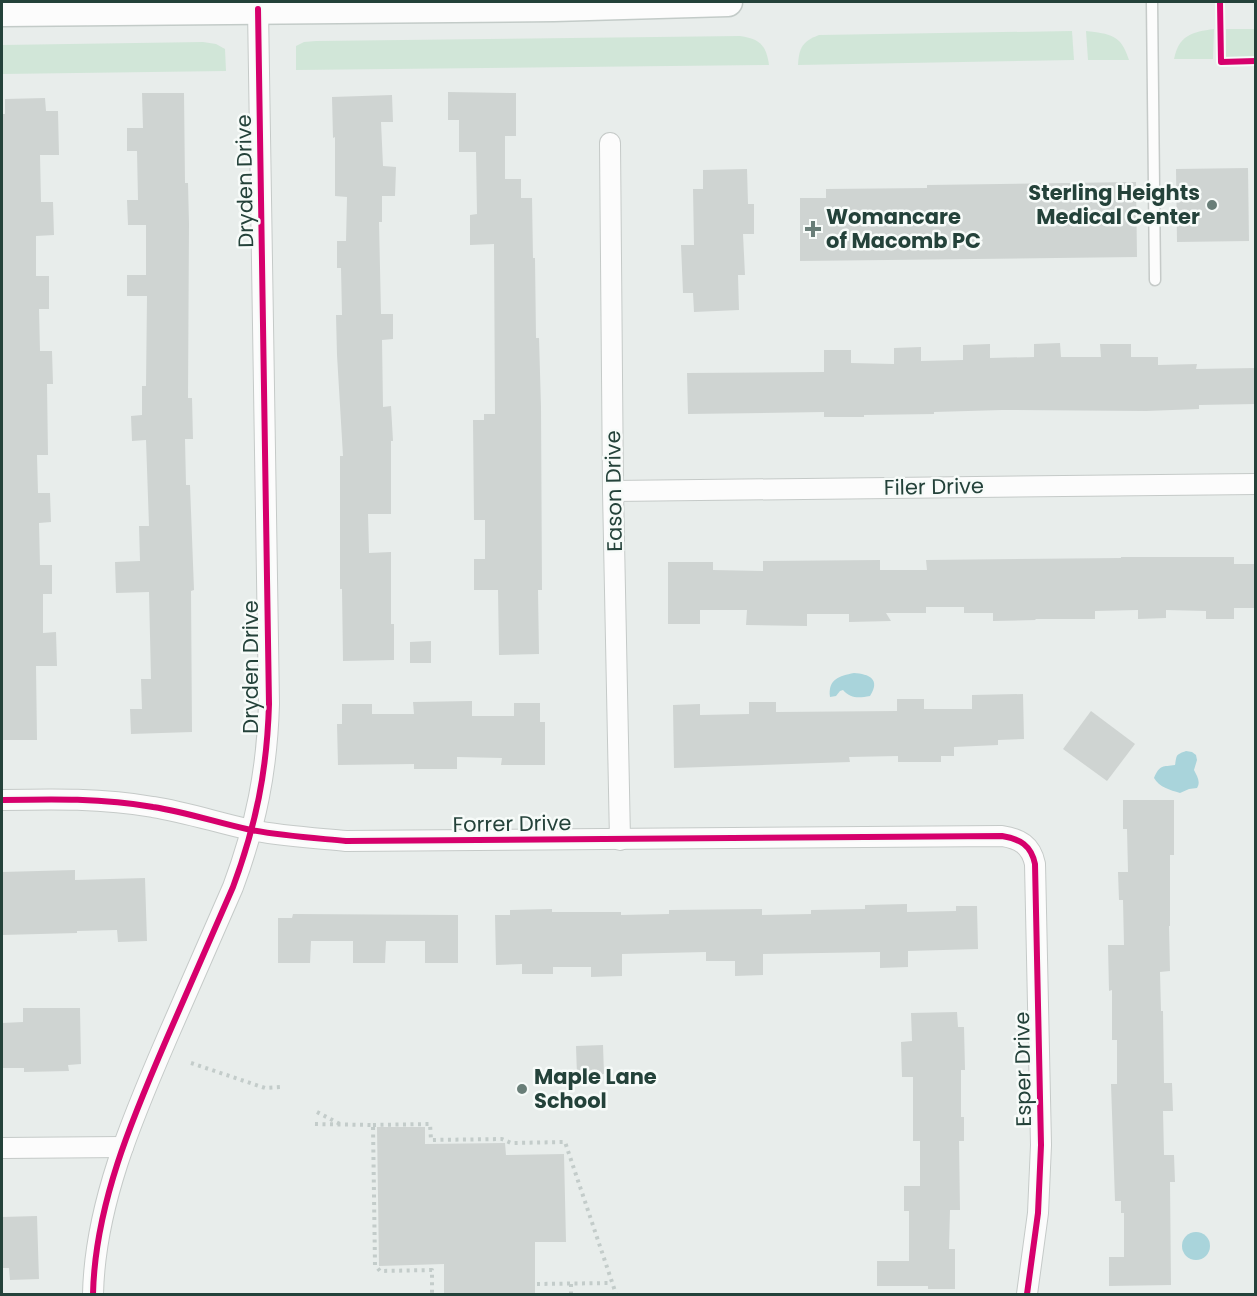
<svg xmlns="http://www.w3.org/2000/svg" width="1257" height="1296" font-family="Poppins,sans-serif">
	<style>
		.green { fill: #d1e6d8 }
		.water { fill: #a9d4db }
		.building { fill: #cfd4d2 }
		.lines { fill: none; stroke-linecap: round; stroke-linejoin: round }
		.service-casing { stroke: #c5cac8; stroke-width: 13 }
		.minor-casing { stroke: #c5cac8; stroke-width: 22 }
		.secondary-casing { stroke: #c3cbc8; stroke-width: 31 }
		.path { stroke: #c3ccca; stroke-width: 4; stroke-dasharray: 3 4.5; stroke-linecap: butt }
		.service { stroke: #fcfcfc; stroke-width: 10 }
		.minor { stroke: #fcfcfc; stroke-width: 20 }
		.secondary { stroke: #fcfcfc; stroke-width: 28 }
		.cycleway-casing { stroke: #f7fbf9; stroke-width: 10 }
		.cycleway { stroke: #d6006c; stroke-width: 6 }
		.poi-dot { fill: #697e78; stroke: #f7fbf9; stroke-width: 2 }
		.labels { text-anchor: middle; stroke-width: 5; stroke-linejoin: round; paint-order: stroke }
		.street-label { font-size: 21px; fill: #24423a; stroke: #f7fbf9 }
		.poi-label { font-size: 21px; font-weight: bold; fill: #24423a; stroke: #f7fbf9; text-anchor: start }
	</style>
	<rect width="100%" height="100%" fill="#e8edeb"/>
	<!-- green -->
	<g class="green">
		<path d="M1214,29L1213,59H1174C1179,35 1192,32 1214,29Z"/>
		<rect x="1226" y="29" width="29" height="29"/>
		<path d="M1072,31L1074,60L798,65C799,47 803,41 819,35Z"/>
		<path d="M1086,31C1110,34 1121,34 1129,60H1088Z"/>
		<path d="M740,36C760,39 766,45 769,65L296,70V46L304,42L316,41Z"/>
		<path d="M203,42L216,44L225,49L226,71L2,74V45Z"/>
	</g>
	<!-- water -->
	<g class="water">
		<path d="M854,673C869,674 881,679 870,696C859,698 851,699 843,690L840,691L836,696L830,697C828,679 839,676 854,673Z"/>
		<path d="M1186,751L1192,752L1196,755L1197,760L1194,770C1197,776 1201,782 1197,788L1189,789L1180,793C1170,790 1159,787 1154,778C1160,764 1163,767 1175,765C1177,755 1175,755 1186,751Z"/>
		<circle cx="1196" cy="1246" r="14"/>
	</g>
	<!-- building -->
	<g class="building">
		<path d="M448,92L516,93V136H505V179H521V198H532L533,258H535L536,338H539L541,407L542,590H538L539,654L499,655L498,590H474V559H485V520H474L473,420H484V414H495L494,244L470,245V215L477,214L476,152H459V120H448Z"/>
		<path d="M142,93H184L185,183H188L189,224L188,398H192L193,439H185L186,485H190L194,590L191,591L192,732L131,734L130,709H142L141,679H151L149,592L116,593L115,562L140,561L139,526H149L146,440L132,441L131,416L142,415V386H146L147,296H127V275H146V225H128L127,200H138L137,151H127V128H143Z"/>
		<path d="M392,95L393,122H381L383,166L396,167L395,196H382V222H379L381,314H393V339L382,340L383,407L391,406L393,441H391V514H368L369,553L391,552V624H394V660L343,661L342,589H340V456H343L337,355L336,315H342L341,268H337V241H346L347,197L335,196V137L333,138L332,97Z"/>
		<path d="M45,98L46,111H58L59,155H40L41,202H53L54,235L36,236V276H49V309H39L40,351H52L53,384H47L48,455H37L38,493H50L51,522L39,523L40,565H52V594H43V633L56,632L57,666H36L37,740H2V114H5V99Z"/>
		<path d="M1248,168L1249,241L1177,242L1176,169Z"/>
		<path d="M747,169L748,204H754V234H743L745,275H738L739,310L694,312L693,293H683L681,245H694L693,189H703V170Z"/>
		<path d="M1136,182L1137,257L800,261V198H826V189L927,188V185Z"/>
		<path d="M1060,343L1061,357H1101L1100,344H1131V357H1158V365L1197,364L1196,369L1256,368V404L1199,405V409L1146,411L1002,410L934,412V414L864,415V417H824V412L688,414L687,373L824,372V350H851V363L894,364V348L921,347V361L963,360V345L990,344V358L1034,357V344Z"/>
		<path d="M1121,557H1234V564H1256V608H1234V619H1206V611L1166,610V618L1138,619V610L1095,611V619H1035L1036,620L993,621V613H964V607H926V613H886L891,621L849,622V614H807V626L746,625L747,610H700V624H668V562H713V570L763,571V561L880,560V570H927L926,560L1121,558Z"/>
		<path d="M431,641V663H410V642Z"/>
		<path d="M1023,694L1024,739L998,740V745L954,747V756H941V762H898V756L849,757L850,762L674,768L673,705L700,704V715L749,714V702H776V712L897,711V699H924V709H972V695Z"/>
		<path d="M472,701V716H514V703H540V722H545V765H501L502,758L457,757V769H414V764L338,765L337,724H342V704H372V714H414L413,702Z"/>
		<path d="M1091,711L1135,744L1107,781L1063,749Z"/>
		<path d="M1123,800H1174V855H1170V926H1169L1170,971L1160,972L1161,1011H1163L1164,1083H1172L1173,1111H1163L1164,1155H1174L1175,1182H1170L1171,1285L1109,1286V1257H1124V1213H1121V1201H1115L1111,1084H1117V1040H1112V990L1109,991L1108,945H1124L1123,900H1119L1118,872H1128L1127,829H1123Z"/>
		<path d="M75,870V880L145,878L147,941L118,942L117,930L77,931V933L2,935V872Z"/>
		<path d="M907,904V912L956,911V906H977L978,949L908,951V967L880,968V952L763,954V975L735,976V961H706V952L622,954V976L591,977V967H553V974H522V964L496,965L495,915H510V910L552,909V912H621V915L669,914V910L762,909V915L811,914V910L865,909V905Z"/>
		<path d="M293,914L458,915V963H425V941H386L385,963H353V941H311L310,963H278V918H292Z"/>
		<path d="M23,1008H80L81,1064L68,1065L69,1071L24,1072V1068H2V1023L23,1022Z"/>
		<path d="M957,1012L958,1027H964L965,1070H961V1117H964V1141H959L960,1210H950L949,1249H955V1289H928V1286H877V1261H909V1211H904V1186H920V1141H913V1077H902L901,1042L912,1041L911,1013Z"/>
		<path d="M603,1045L604,1074L577,1075L576,1046Z"/>
		<path d="M377,1127H425V1144L505,1143L506,1155L564,1154L566,1242H535V1294H444V1264L379,1266Z"/>
		<path d="M37,1216L39,1279L10,1280L9,1268H2V1217Z"/>
	</g>
	<g class="lines">
		<defs>
			<path id="service" d="M1152,2L1155,280"/>
			<g id="minor">
				<path d="M610,143L613,491L620,840"/>
				<path d="M613,491L1256,484"/>
				<path d="M2,800C52,799 103,798 153,807C186,812 218,823 251,830C282,836 315,838 346,841L1002,836C1020,839 1031,845 1035,864L1041,1145L1038,1213L1027,1294"/>
				<path d="M2,1148L123,1147"/>
				<path d="M93,1294C95,1205 132,1119 167,1038C189,987 211,937 233,887C256,825 267,771 269,704L258,9"/>
			</g>
			<path id="secondary" d="M2,12L554,7L728,2"/>
		</defs>
		<!-- service casing -->
		<use href="#service" class="service-casing"/>
		<!-- minor casing -->
		<use href="#minor" class="minor-casing"/>
		<!-- secondary casing -->
		<use href="#secondary" class="secondary-casing"/>
		<!-- path -->
		<g class="path">
			<path d="M191,1063L265,1088L281,1087"/>
			<path d="M317,1112L340,1124"/>
			<path d="M315,1124L373,1125L375,1265L380,1271L432,1270V1294"/>
			<path d="M373,1125L430,1124L431,1140L502,1139L511,1143L565,1142L616,1294"/>
			<path d="M537,1284L611,1283"/>
			<path d="M571,1284V1294"/>
		</g>
		<!-- service -->
		<use href="#service" class="service"/>
		<!-- minor -->
		<use href="#minor" class="minor"/>
		<!-- secondary -->
		<use href="#secondary" class="secondary"/>
		<defs>
			<g id="cycleway">
				<path d="M1220,2L1221,62L1256,61"/>
				<path d="M2,800C52,799 103,798 153,807C186,812 218,823 251,830C282,836 315,838 346,841L1002,836C1020,839 1031,845 1035,864L1041,1145L1038,1213L1027,1294"/>
				<path d="M93,1294C95,1205 132,1119 167,1038C189,987 211,937 233,887C256,825 267,771 269,704L258,9"/>
			</g>
		</defs>
		<!-- cycleway casing -->
		<use href="#cycleway" class="cycleway-casing"/>
		<!-- cycleway -->
		<use href="#cycleway" class="cycleway"/>
	</g>
	<!-- markers -->
	<g class="poi-dot">
		<circle cx="1212" cy="205" r="6"/>
		<path d="M810 220h6v6h6v6h-6v6h-6v-6h-6v-6h6z"/>
		<circle cx="522" cy="1089" r="6"/>
	</g>
	<g class="labels">
		<!-- street labels -->
		<g class="street-label">
			<text transform="translate(245 181) rotate(-91)" y="7">Dryden Drive</text>
			<text transform="translate(934 487) rotate(-1)" y="7">Filer Drive</text>
			<text transform="translate(614 491) rotate(-91)" y="7">Eason Drive</text>
			<text transform="translate(251 667) rotate(-90)" y="7">Dryden Drive</text>
			<text transform="translate(512 824) rotate(-1)" y="7">Forrer Drive</text>
			<text transform="translate(1023 1069) rotate(-91)" y="7">Esper Drive</text>
		</g>
		<!-- poi labels -->
		<g class="poi-label">
			<text x="1200" y="200" text-anchor="end">Sterling Heights<tspan x="1200" dy="24">Medical Center</tspan></text>
			<text x="826" y="224">Womancare<tspan x="826" dy="24">of Macomb PC</tspan></text>
			<text x="534" y="1084">Maple Lane<tspan x="534" dy="24">School</tspan></text>
		</g>
	</g>
	<!-- border -->
	<rect width="1257" height="1296" fill="none" stroke="#24423a" stroke-width="6"/>
</svg>
